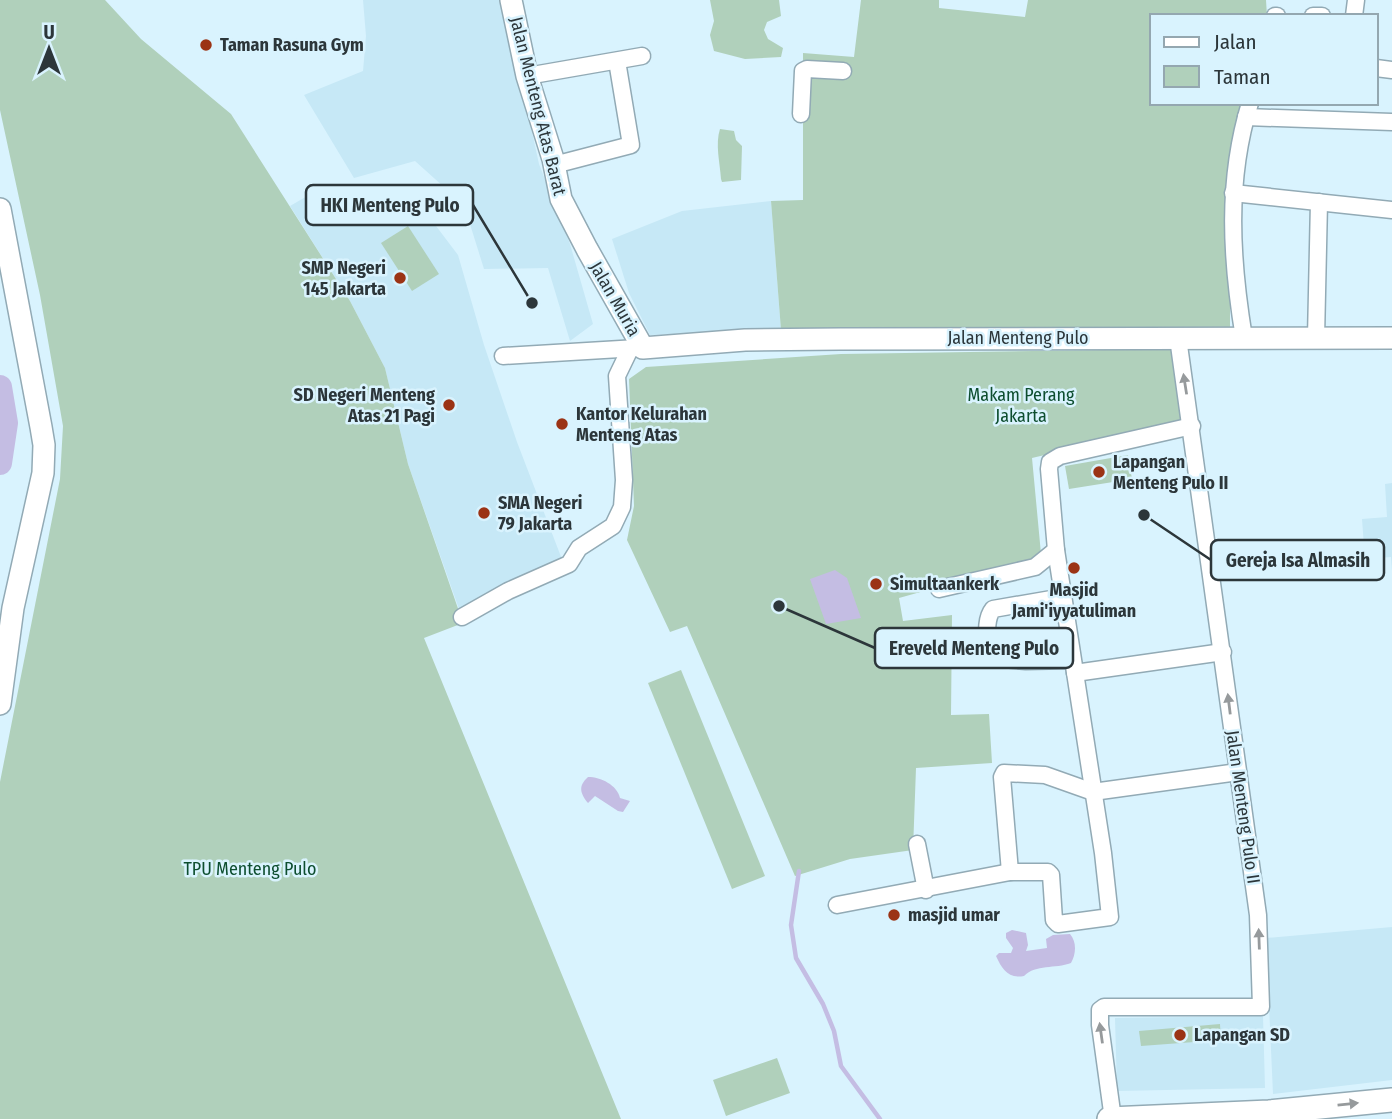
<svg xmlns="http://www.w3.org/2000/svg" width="1392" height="1119" font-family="'Fira Sans Condensed',sans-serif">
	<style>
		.built { fill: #c6e8f6 }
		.green { fill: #b0d0bb }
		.water { fill: #c4bde3 }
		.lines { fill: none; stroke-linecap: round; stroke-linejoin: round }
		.stream { stroke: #c4bde3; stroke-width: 4.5 }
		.river { stroke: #c4bde3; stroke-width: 24 }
		.street-casing { stroke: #92aab5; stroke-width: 19 }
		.secondary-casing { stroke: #92aab5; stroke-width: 24 }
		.primary-casing { stroke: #92aab5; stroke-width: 26 }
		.street { stroke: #fff; stroke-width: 16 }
		.secondary { stroke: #fff; stroke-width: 21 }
		.primary { stroke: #fff; stroke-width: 23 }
		.oneway { fill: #969a9c }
		.poi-dot { fill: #9b3315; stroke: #d9f3fe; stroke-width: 2.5 }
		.labels { text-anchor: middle; stroke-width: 5; stroke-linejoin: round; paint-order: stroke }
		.poi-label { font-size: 18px; font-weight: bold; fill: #2c363a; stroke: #d9f3fe; text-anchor: start }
		.street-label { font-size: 18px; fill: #2c363a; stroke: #d9f3fe }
		.park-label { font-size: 18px; fill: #0d4e2f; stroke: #d9f3fe }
		.leader { fill: none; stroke: #2c363a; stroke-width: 2.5 }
		.callout-dot { fill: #2c363a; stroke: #d9f3fe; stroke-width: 2.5 }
		.callout { fill: #d9f3fe; stroke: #2c363a; stroke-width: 2.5 }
		.callout-label { font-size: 19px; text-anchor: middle; font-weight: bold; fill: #2c363a }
	</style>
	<rect width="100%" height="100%" fill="#d9f3fe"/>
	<!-- built -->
	<g class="built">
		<path d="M363,0H499L517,63L539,164L570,244L593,324L570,341L548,268L484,269L464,205L415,161L354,178L304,95L363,71L366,36Z"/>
		<path d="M321,188L408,189L458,255L484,345L517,442L563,562L459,609L408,464L385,368L350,301L290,206Z"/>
		<path d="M771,201L781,330L650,335L629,293L612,239L682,211Z"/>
		<path d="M1392,483V571L1391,557L1365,559L1362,519L1387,517L1385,484Z"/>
		<path d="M1392,927V1080L1273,1094L1266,938Z"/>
		<path d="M1263,1016L1265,1088L1117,1091L1115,1018Z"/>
	</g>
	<!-- green -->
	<g class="green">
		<path d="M0,0H105L141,39L231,114L350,301L385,368L408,464L463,623L424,638L621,1119H0V782L60,479L63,426L40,295L0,110Z"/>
		<path d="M710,0H779L781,16L767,22L764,30L768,39L783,48L781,57L745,59L714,51L710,35L714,21Z"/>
		<path d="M861,0H939V8L1025,17L1028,0H1266L1267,16H1152V103H1249L1230,160V327L781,330L771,201L803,200V53L854,57Z"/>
		<path d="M720,129L734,131L736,140L742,146L741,180L722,182L721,179C720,163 715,144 720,129Z"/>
		<path d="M408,226L439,274L412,291L381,243Z"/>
		<path d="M1173,349L1184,422L1032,458L1041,554L1031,561L899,598L903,621L952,615L951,715L989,714L992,763L916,768L913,850L850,859L795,876L687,626L670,632L627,540L634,506L629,379L646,367L841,354Z"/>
		<path d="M1128,455L1132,479L1069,489L1065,466Z"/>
		<path d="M681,670L765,876L732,889L648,683Z"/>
		<path d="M1220,1024L1221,1040L1141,1046L1139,1031Z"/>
		<path d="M777,1058L790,1093L726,1116L713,1080Z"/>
	</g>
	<!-- water -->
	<g class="water">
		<path d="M835,570L847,578L861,618L826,624L810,579Z"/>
		<path d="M588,777C601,777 617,785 620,798L630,801L623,812L618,811L595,796L588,803C580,793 578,786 588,777Z"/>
		<path d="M1012,930L1026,933L1028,945L1026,951L1047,948L1046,939L1053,935L1070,934C1077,942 1076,954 1071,963C1055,969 1036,964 1024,976C1008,979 1002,969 996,956L999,953H1011L1013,948L1006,938V933Z"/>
	</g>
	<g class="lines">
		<!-- stream -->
		<path class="stream" d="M799,871L791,925L796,958L823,1004L834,1031L841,1066L880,1119"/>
		<!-- river -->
		<path class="river" d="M0,387L6,423L0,463"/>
		<defs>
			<g id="street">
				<path d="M1275,16H1277"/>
				<path d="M1313,16H1322"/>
				<path d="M1354,16L1356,0"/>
				<path d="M1376,68L1392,70"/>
				<path d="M527,76L642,56"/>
				<path d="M801,114L803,71L807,69L843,71"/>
				<path d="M1246,117L1392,122"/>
				<path d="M554,165L631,145L617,61"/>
				<path d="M1233,193L1392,210"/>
				<path d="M1244,338C1231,259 1226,181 1250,103"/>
				<path d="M1316,338L1319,202"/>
				<path d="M503,356L637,348"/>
				<path d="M939,589L1035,567L1056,550"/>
				<path d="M1063,597L993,609C984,620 988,640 988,654L990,658L1026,661L1072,660"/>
				<path d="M462,617L508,591L569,564L579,548L613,526L622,507L624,480L617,376L630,349"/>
				<path d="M1075,673L1223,652"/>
				<path d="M917,844L926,890"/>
				<path d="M1010,872L1002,777L1004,773L1045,775L1093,792L1238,772"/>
				<path d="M837,905L1010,872H1048L1051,875L1054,920L1058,924L1110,917L1103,853L1056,550L1049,469L1050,462L1060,456L1192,426"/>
				<path d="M1113,1119L1100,1025V1010L1104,1007H1261L1258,915L1178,338"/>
			</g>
			<g id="secondary">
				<path d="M511,0L527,76L553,159L561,199L587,249L643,348L745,340L841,339L1392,338"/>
				<path d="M0,209L41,427L44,445L43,473L13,608L0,704"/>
			</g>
			<path id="primary" d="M1109,1119L1269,1112L1392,1100"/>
		</defs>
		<!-- street casing -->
		<use href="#street" class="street-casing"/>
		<!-- secondary casing -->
		<use href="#secondary" class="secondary-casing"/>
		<!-- primary casing -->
		<use href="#primary" class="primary-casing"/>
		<!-- street -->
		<use href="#street" class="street"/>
		<!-- secondary -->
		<use href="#secondary" class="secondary"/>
		<!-- primary -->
		<use href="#primary" class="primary"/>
	</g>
	<!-- one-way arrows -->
	<defs><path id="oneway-solid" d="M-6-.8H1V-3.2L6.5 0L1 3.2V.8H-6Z" transform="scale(1.75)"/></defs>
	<g class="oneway">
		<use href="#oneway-solid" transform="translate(1185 384) rotate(-99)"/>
		<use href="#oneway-solid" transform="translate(1229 704) rotate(-97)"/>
		<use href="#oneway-solid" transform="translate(1259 939) rotate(-92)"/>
		<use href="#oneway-solid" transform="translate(1101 1033) rotate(-98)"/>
		<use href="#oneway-solid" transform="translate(1348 1104) rotate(-6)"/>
	</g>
	<!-- markers -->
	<g class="poi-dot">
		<circle cx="206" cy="45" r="7"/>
		<circle cx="400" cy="278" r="7"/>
		<circle cx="449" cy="405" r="7"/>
		<circle cx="562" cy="424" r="7"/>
		<circle cx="1099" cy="472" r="7"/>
		<circle cx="484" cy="513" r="7"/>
		<circle cx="1074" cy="568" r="7"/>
		<circle cx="876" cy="584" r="7"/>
		<circle cx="894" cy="915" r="7"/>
		<circle cx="1180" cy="1035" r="7"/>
	</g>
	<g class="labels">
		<!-- poi labels -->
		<g class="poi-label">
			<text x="220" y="51">Taman Rasuna Gym</text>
			<text x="386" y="274" text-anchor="end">SMP Negeri<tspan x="386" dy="21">145 Jakarta</tspan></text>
			<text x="435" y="401" text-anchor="end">SD Negeri Menteng<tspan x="435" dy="21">Atas 21 Pagi</tspan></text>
			<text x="576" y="420">Kantor Kelurahan<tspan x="576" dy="21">Menteng Atas</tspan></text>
			<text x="1113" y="468">Lapangan<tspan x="1113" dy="21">Menteng Pulo II</tspan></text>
			<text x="498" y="509">SMA Negeri<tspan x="498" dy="21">79 Jakarta</tspan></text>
			<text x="890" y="590">Simultaankerk</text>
			<text x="1074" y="596" text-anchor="middle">Masjid<tspan x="1074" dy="21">Jami'iyyatuliman</tspan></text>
			<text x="908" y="921">masjid umar</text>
			<text x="1194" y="1041">Lapangan SD</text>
		</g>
		<!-- street labels -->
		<g class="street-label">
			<text transform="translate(538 106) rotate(76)" y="6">Jalan Menteng Atas Barat</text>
			<text transform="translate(615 299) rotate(60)" y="6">Jalan Muria</text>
			<text x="1018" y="344">Jalan Menteng Pulo</text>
			<text transform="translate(1243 807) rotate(82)" y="6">Jalan Menteng Pulo II</text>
		</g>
		<!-- park labels -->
		<g class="park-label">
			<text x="1021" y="401">Makam Perang<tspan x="1021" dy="21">Jakarta</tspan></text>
			<text x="250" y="875">TPU Menteng Pulo</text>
		</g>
	</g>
	<!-- callouts -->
	<path class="leader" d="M532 303L473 205M1144 515L1211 560M779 606L875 648"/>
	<g class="callout-dot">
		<circle cx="532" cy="303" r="7"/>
		<circle cx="1144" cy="515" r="7"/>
		<circle cx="779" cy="606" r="7"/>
	</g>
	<g class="callout">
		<rect x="306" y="185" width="167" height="40" rx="7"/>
		<rect x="1211" y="540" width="173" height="40" rx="7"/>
		<rect x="875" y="628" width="198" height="40" rx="7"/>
	</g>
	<g class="callout-label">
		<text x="390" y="212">HKI Menteng Pulo</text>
		<text x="1298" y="567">Gereja Isa Almasih</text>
		<text x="974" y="655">Ereveld Menteng Pulo</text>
	</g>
	<!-- legend -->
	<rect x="1150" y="14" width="228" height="91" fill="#d9f3fe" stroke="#94a7b0" stroke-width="2"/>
	<rect x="1164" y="37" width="35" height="10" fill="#ffffff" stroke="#94a7b0" stroke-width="2"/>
	<text x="1214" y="49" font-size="21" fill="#2c363a">Jalan</text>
	<rect x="1164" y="66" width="35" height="21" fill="#b0d0bb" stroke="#94a7b0" stroke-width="2"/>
	<text x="1214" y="84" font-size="21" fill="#2c363a">Taman</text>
	<!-- north arrow -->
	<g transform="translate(49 49)" stroke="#d9f3fe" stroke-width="5" paint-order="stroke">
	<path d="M0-5L12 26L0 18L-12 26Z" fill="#2c363a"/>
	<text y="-10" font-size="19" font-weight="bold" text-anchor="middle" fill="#2c363a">U</text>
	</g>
</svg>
